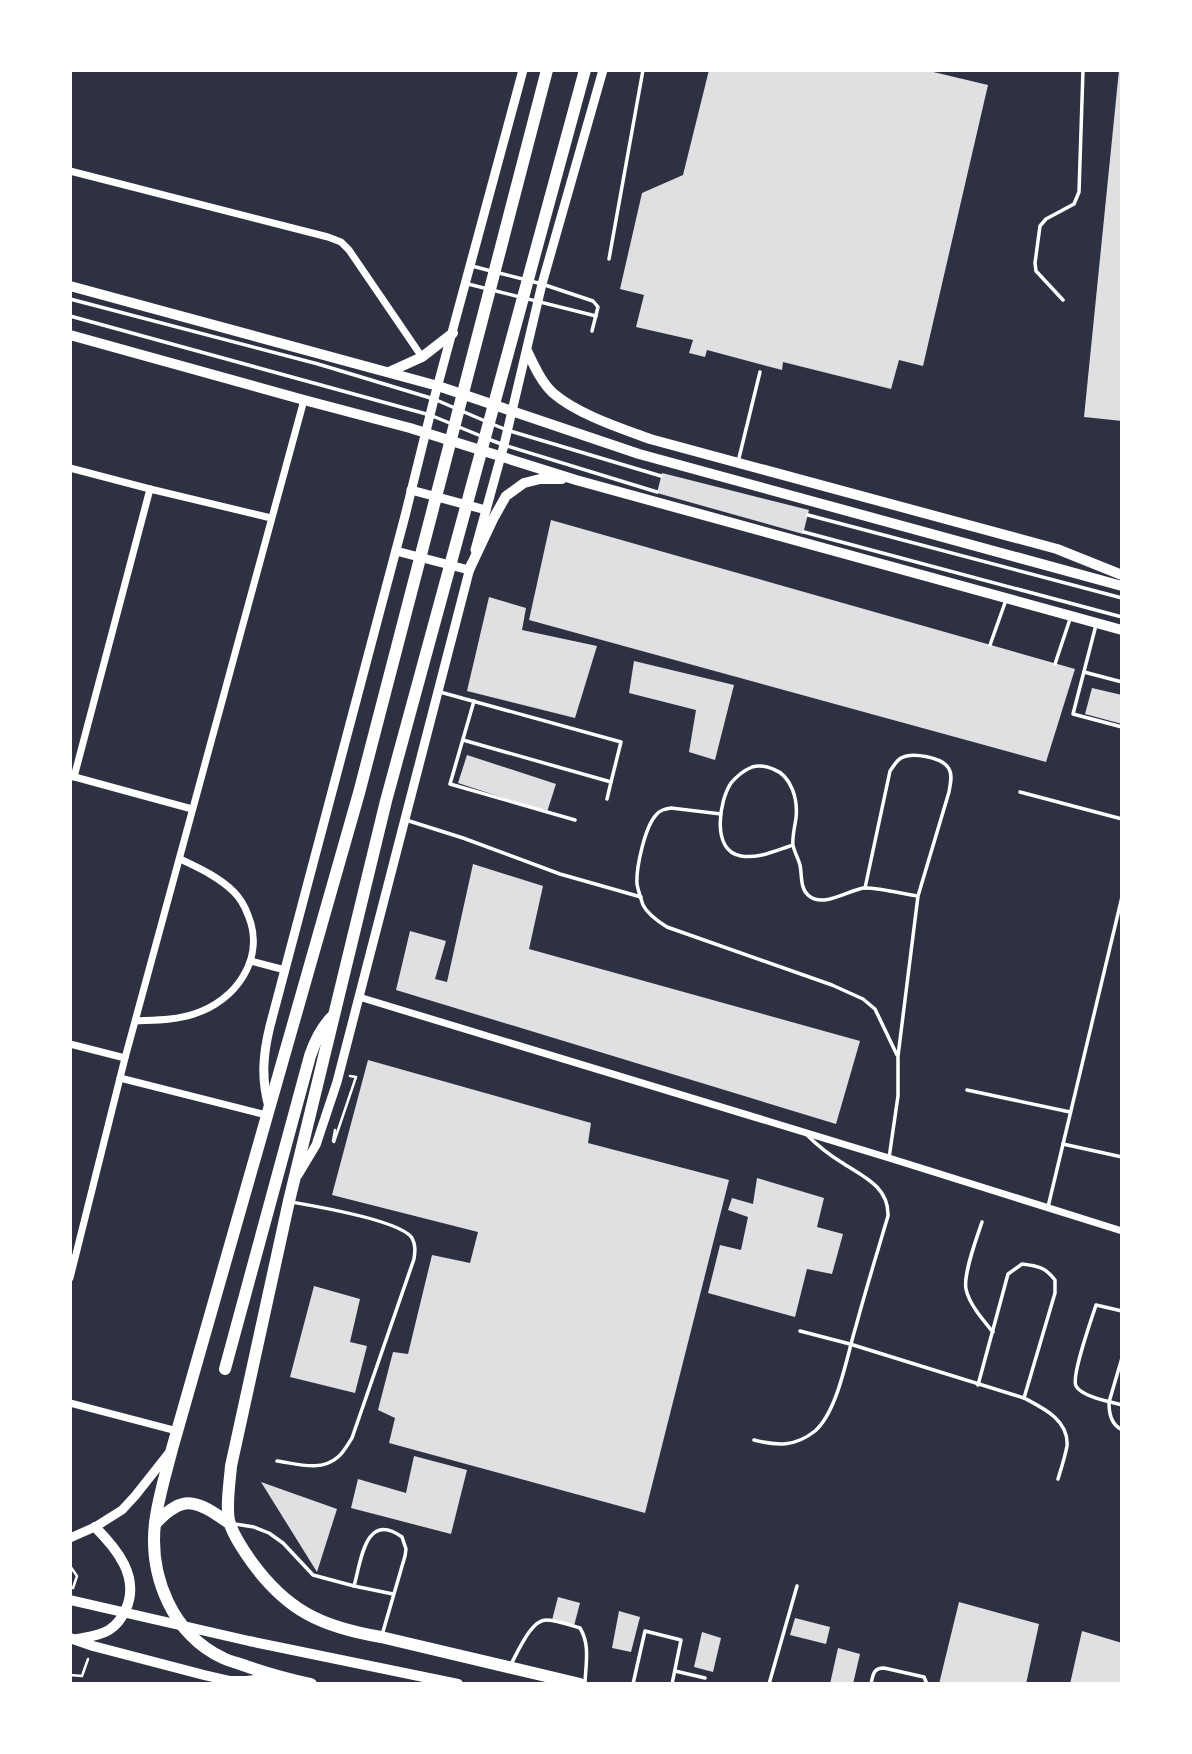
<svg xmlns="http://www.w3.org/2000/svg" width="1192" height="1754" font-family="'Titillium Web',sans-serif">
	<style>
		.building { fill: #e0e0e3 }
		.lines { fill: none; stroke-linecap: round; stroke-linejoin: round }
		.path { stroke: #fff; stroke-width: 2.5 }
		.service { stroke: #fff; stroke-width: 3.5 }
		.minor { stroke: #fff; stroke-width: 7 }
		.tertiary { stroke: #fff; stroke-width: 9 }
		.primary { stroke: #fff; stroke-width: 10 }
		.trunk { stroke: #fff; stroke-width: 12 }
	</style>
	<rect width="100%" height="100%" fill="#2d3142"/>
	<!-- building -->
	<g class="building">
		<path d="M709,70H925L988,85L923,366L899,360L891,389L783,362L782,370L707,350L705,357L689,353L693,340L636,327L644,295L620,289L642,193L683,175Z"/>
		<path d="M1119,70H1122V421L1084,417Z"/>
		<path d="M662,473L809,510L803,534L657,493Z"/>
		<path d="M551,520L1075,669L1046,762L529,620Z"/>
		<path d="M489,597L526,608L522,630L597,646L575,718L467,691Z"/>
		<path d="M634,661L734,685L715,760L689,752L696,710L629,693Z"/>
		<path d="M1092,688L1122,695V724L1085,714Z"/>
		<path d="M467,755L556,784L547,812L458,783Z"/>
		<path d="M473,864L543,886L529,949L860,1041L836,1124L396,990L410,931L446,941L435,979L447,982Z"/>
		<path d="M368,1060L591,1123L588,1143L729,1180L645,1513L389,1443L395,1418L378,1410L393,1352L408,1354L432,1255L470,1263L478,1232L332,1195Z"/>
		<path d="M757,1178L824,1198L817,1227L843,1234L832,1274L807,1269L795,1317L708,1293L720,1245L741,1250L748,1217L728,1210L732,1198L753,1204Z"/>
		<path d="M314,1286L360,1299L350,1342L367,1346L355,1393L290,1377Z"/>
		<path d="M414,1456L467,1470L451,1534L351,1508L358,1479L406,1493Z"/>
		<path d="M261,1482L337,1509L317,1572Z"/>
		<path d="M558,1597L580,1603L574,1626L552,1620Z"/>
		<path d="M959,1602L1039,1624L1026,1684H939Z"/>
		<path d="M619,1611L640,1617L631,1652L612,1648Z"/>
		<path d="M795,1618L830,1627L826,1644L790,1635Z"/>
		<path d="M1082,1631L1122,1643V1684H1070Z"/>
		<path d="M702,1632L721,1638L713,1672L694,1667Z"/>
		<path d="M838,1648L860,1654L853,1684H830Z"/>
	</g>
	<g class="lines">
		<!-- path -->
		<g class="path">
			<path d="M335,1130L333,1141L334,1142L356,1077L350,1076"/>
			<path d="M70,1566L77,1576L73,1588"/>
			<path d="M70,1675L82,1676L88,1659"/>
		</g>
		<!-- service -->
		<g class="service">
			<path d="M609,259L643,70"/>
			<path d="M472,266L491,271"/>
			<path d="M499,273L542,284L593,301L598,307L592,331"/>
			<path d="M468,284L596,316"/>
			<path d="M70,299L318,364L434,399L485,421"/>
			<path d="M1063,300L1036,271L1035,263L1040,226L1046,219L1074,204L1079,192L1083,70"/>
			<path d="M70,316L430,415L452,424"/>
			<path d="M492,424L507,430L661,476"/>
			<path d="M459,427L481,436"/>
			<path d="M488,439L504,445L657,492"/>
			<path d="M738,462L760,372"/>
			<path d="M808,515L1122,598"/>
			<path d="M804,532L1122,617"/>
			<path d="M1096,625L1073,714L1122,727"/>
			<path d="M990,645L1006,600"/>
			<path d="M1055,664L1070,619"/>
			<path d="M1084,672L1122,682"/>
			<path d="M440,692L621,742L611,782"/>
			<path d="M474,701L450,784L575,820"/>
			<path d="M463,740L611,782L607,799"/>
			<path d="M1020,792L1122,819"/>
			<path d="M721,814L671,808C665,809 660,810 656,815C645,827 636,867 637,884C638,890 641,899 643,905C648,915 659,922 667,927L832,985L863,999L875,1009L897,1055"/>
			<path d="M406,820L463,838L560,874L641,897"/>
			<path d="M793,845C777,850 759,859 741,856C711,851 719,801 731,783C736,777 745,770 752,767C759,765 766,766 773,769C792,776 798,800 796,818C795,826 792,837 793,845C794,851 798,858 800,865C802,874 800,888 808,895C823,909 848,890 864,888C875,887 904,894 917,896"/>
			<path d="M865,888L890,771C893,767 896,761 901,758C912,752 943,757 949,769C953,775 950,785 949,792L918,896L898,1056V1096L889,1158"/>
			<path d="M967,1090L1070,1112"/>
			<path d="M1063,1144L1122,1157"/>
			<path d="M1048,1207L1122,897"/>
			<path d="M982,1222C977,1237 963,1274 966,1289C969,1304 983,1320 993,1332"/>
			<path d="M1122,1311L1096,1305C1092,1318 1071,1376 1076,1386C1082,1397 1111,1402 1122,1405"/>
			<path d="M800,1331L850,1344L1024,1398C1043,1408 1069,1420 1067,1446C1065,1457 1061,1469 1058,1479"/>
			<path d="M1122,1358L1109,1402C1109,1414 1111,1424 1122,1430"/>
			<path d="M978,1385L1008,1274L1022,1264C1038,1266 1045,1267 1055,1280V1293L1024,1398"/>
			<path d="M754,1440C777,1446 795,1447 815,1431C838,1411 847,1355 856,1326C866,1289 877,1253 888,1216C889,1186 862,1176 841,1162C828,1154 817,1145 807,1135"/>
			<path d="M277,1461C298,1464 321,1472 338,1457C344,1452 348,1444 352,1438L414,1259C415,1252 416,1245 412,1238C400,1220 314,1206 291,1202"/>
			<path d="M235,1524L254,1527L269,1533L283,1543L313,1575L354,1586L393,1594"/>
			<path d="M354,1586C361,1562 365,1510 402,1537L406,1549L405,1556L382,1635"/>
			<path d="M511,1664C518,1652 531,1620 546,1620C556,1620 569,1625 580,1628C590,1644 586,1663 585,1682"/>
			<path d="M675,1671L705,1678"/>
			<path d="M633,1684L645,1631L681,1640L672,1684"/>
			<path d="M769,1684L797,1586"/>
			<path d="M871,1684C873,1675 873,1668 884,1668L924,1677L927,1684"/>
		</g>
		<!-- minor -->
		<g class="minor">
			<path d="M70,171L328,237L341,242L349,250L422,357"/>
			<path d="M70,468L150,489L271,518"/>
			<path d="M71,776L192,809"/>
			<path d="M74,777L150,489"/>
			<path d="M251,961L285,970"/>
			<path d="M359,997L889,1158L1122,1231"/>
			<path d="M136,1021C155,1020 176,1020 194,1014C236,1001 266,958 248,915C245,907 240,898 234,892C219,877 199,868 180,859"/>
			<path d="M70,1044L125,1058"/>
			<path d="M120,1078L266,1115"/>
			<path d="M70,1278L125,1058L304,400"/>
			<path d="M70,1403L177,1431"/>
		</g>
		<!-- tertiary -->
		<g class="tertiary">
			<path d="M411,490L486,510"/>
			<path d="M475,550L504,445L542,284L603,70"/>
			<path d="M396,551L469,570"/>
			<path d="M269,1107C261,1079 263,1054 270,1026L405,516L434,399L523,70"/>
			<path d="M298,1175L316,1145L337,1082L471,564"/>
			<path d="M70,1538L95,1527L122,1510L135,1496L169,1453"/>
		</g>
		<!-- primary -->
		<g class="primary">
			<path d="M70,286L438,386L639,454L1122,586"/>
			<path d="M70,335L304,400L410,428L576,480L1122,630"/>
			<path d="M527,351C534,365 541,382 553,393C577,414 620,428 650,439L1057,549L1122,575"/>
			<path d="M389,372L422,357L453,333"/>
			<path d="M469,570L493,519L506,496L524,483L540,479H562"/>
			<path d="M70,1600L249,1641L458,1684"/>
			<path d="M70,1638L93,1646L204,1675L230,1681H247L278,1677"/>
			<path d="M77,1639C87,1637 99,1636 109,1630C117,1625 122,1618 126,1609C140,1577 117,1549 95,1527"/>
		</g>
		<!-- trunk -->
		<g class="trunk">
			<path d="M225,1369L310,1056C315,1041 321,1029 331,1018"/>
			<path d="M156,1523C185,1492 198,1502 229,1523"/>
			<path d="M311,1684C287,1679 266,1673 243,1665C237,1663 229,1661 223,1658C172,1634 149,1576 155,1523C158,1498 166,1473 172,1449L359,793L547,70"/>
			<path d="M580,1684L381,1637C322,1627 287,1611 251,1561C244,1551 234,1537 230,1524C225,1511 230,1480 231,1466L289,1201L386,801L585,70"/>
		</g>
	</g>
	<!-- border -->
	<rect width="1192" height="1754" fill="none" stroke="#ffffff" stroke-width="144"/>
</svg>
